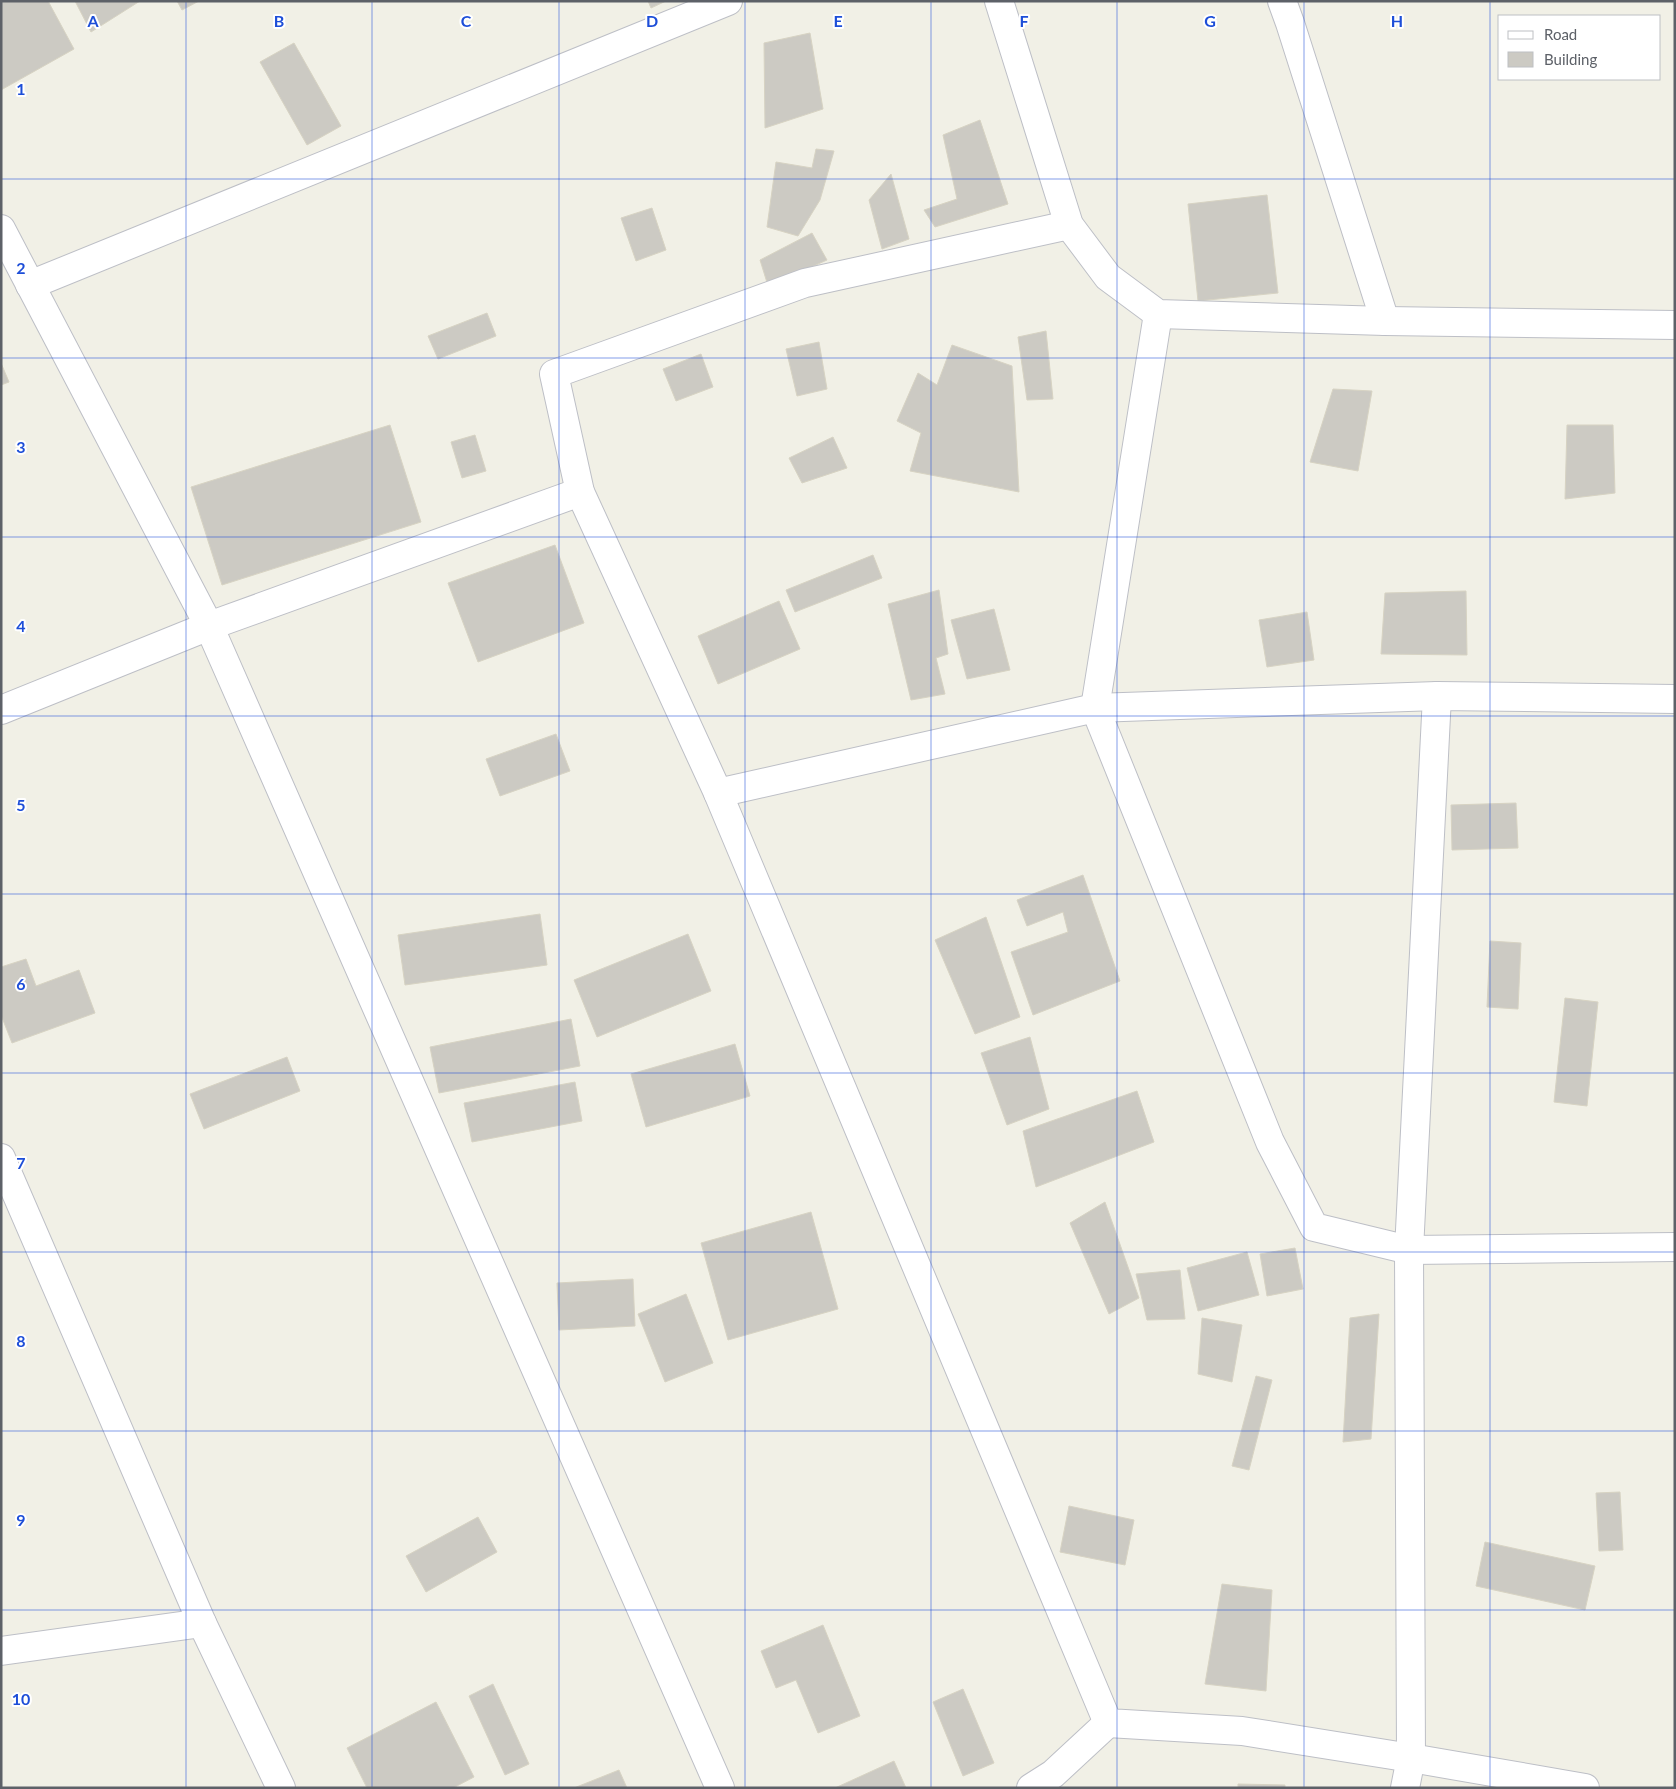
<svg xmlns="http://www.w3.org/2000/svg" width="1676" height="1789" font-family="Lato,sans-serif">
	<style>
		.building { fill: #cccac3; stroke: #d7d3c3 }
		.lines { fill: none; stroke-linecap: round; stroke-linejoin: round }
		.minor-casing { stroke: #bdbfc6; stroke-width: 30 }
		.minor { stroke: #fff; stroke-width: 28 }
		.grid { fill: none; stroke: #1d4ed8; stroke-width: 1; stroke-opacity: 0.55 }
		.grid-label { font-size: 16px; text-anchor: middle; font-weight: bold; fill: #1d4ed8; stroke: #fff; stroke-width: 4; stroke-linejoin: round; paint-order: stroke }
	</style>
	<rect width="100%" height="100%" fill="#f1f0e6"/>
	<!-- building -->
	<g class="building">
		<path d="M1,1H48L74,49L1,90Z"/>
		<path d="M75,1H140L91,32Z"/>
		<path d="M177,1H199L182,10Z"/>
		<path d="M648,1H666L651,8Z"/>
		<path d="M810,33L823,109L765,128L764,43Z"/>
		<path d="M294,43L341,126L307,145L260,62Z"/>
		<path d="M980,120L1008,204L935,227L924,210L957,199L943,135Z"/>
		<path d="M816,149L834,151L820,200L798,236L767,227L776,162L812,168Z"/>
		<path d="M891,174L909,239L882,249L869,200Z"/>
		<path d="M1267,195L1278,293L1198,301L1188,204Z"/>
		<path d="M652,208L666,250L636,261L621,218Z"/>
		<path d="M812,233L827,260L787,278L769,289L760,260Z"/>
		<path d="M487,313L496,336L438,359L428,336Z"/>
		<path d="M1046,331L1053,399L1027,400L1018,337Z"/>
		<path d="M819,342L827,389L797,396L786,349Z"/>
		<path d="M952,345L1012,366L1019,492L910,471L921,433L897,421L918,373L937,385Z"/>
		<path d="M701,354L713,387L676,401L663,369Z"/>
		<path d="M1,363L9,382L1,385Z"/>
		<path d="M1333,389L1372,391L1358,471L1310,462Z"/>
		<path d="M390,425L421,522L222,585L191,487Z"/>
		<path d="M1567,425H1613L1615,493L1565,499Z"/>
		<path d="M475,435L486,471L462,478L451,442Z"/>
		<path d="M833,437L847,468L802,483L789,458Z"/>
		<path d="M555,545L584,623L478,662L448,583Z"/>
		<path d="M873,555L882,578L795,612L786,590Z"/>
		<path d="M939,590L948,654L936,658L945,694L911,700L888,604Z"/>
		<path d="M1466,591L1467,655L1381,654L1385,593Z"/>
		<path d="M779,601L800,649L718,684L698,636Z"/>
		<path d="M994,609L1010,670L967,679L951,620Z"/>
		<path d="M1307,612L1314,660L1267,667L1259,620Z"/>
		<path d="M556,734L570,771L500,796L486,759Z"/>
		<path d="M1516,803L1518,848L1452,850L1451,805Z"/>
		<path d="M1083,875L1120,981L1033,1015L1011,952L1068,932L1063,912L1027,926L1017,900Z"/>
		<path d="M540,914L547,965L405,985L398,935Z"/>
		<path d="M986,917L1020,1017L975,1034L935,940Z"/>
		<path d="M688,934L711,991L597,1037L574,980Z"/>
		<path d="M1490,941L1521,943L1518,1009L1487,1007Z"/>
		<path d="M26,959L36,986L79,970L95,1013L12,1043L1,1015V967Z"/>
		<path d="M1565,998L1598,1002L1587,1106L1554,1102Z"/>
		<path d="M571,1019L580,1066L439,1093L430,1047Z"/>
		<path d="M1030,1037L1049,1109L1007,1125L981,1053Z"/>
		<path d="M735,1044L750,1096L646,1127L631,1074Z"/>
		<path d="M287,1057L300,1091L204,1129L190,1094Z"/>
		<path d="M575,1082L582,1121L472,1142L464,1103Z"/>
		<path d="M1137,1091L1154,1142L1036,1187L1023,1131Z"/>
		<path d="M1105,1202L1139,1298L1109,1314L1070,1223Z"/>
		<path d="M811,1212L838,1309L728,1340L701,1243Z"/>
		<path d="M1295,1248L1303,1289L1267,1296L1260,1254Z"/>
		<path d="M1247,1252L1259,1295L1198,1311L1187,1268Z"/>
		<path d="M1180,1270L1185,1319L1147,1320L1136,1274Z"/>
		<path d="M633,1279L635,1326L559,1330L557,1283Z"/>
		<path d="M686,1294L713,1363L665,1382L638,1314Z"/>
		<path d="M1379,1314L1371,1439L1343,1442L1350,1318Z"/>
		<path d="M1202,1318L1242,1325L1232,1382L1198,1374Z"/>
		<path d="M1256,1376L1272,1380L1249,1470L1232,1466Z"/>
		<path d="M1620,1492L1623,1550L1599,1551L1596,1493Z"/>
		<path d="M1069,1506L1134,1520L1125,1565L1060,1552Z"/>
		<path d="M478,1517L497,1552L426,1592L406,1556Z"/>
		<path d="M1485,1542L1595,1566L1585,1610L1476,1586Z"/>
		<path d="M1222,1584L1272,1590L1266,1691L1205,1684Z"/>
		<path d="M823,1625L860,1716L818,1733L796,1680L776,1688L761,1651Z"/>
		<path d="M493,1684L529,1764L505,1775L469,1696Z"/>
		<path d="M963,1689L994,1763L963,1776L933,1702Z"/>
		<path d="M436,1702L474,1777L453,1788H367L347,1748Z"/>
		<path d="M894,1761L906,1788H835Z"/>
		<path d="M619,1770L627,1788H574Z"/>
		<path d="M1238,1784L1285,1785V1788H1238Z"/>
	</g>
	<g class="lines">
		<defs>
			<g id="minor">
				<path d="M999,1L1069,225L1108,277L1158,314L1385,321L1675,325"/>
				<path d="M1282,1L1290,23L1385,321"/>
				<path d="M1069,225L805,283L554,374L580,492L718,793L1108,1723L1242,1731L1411,1758L1585,1788"/>
				<path d="M1,229L209,626L720,1788"/>
				<path d="M30,285L728,1"/>
				<path d="M1158,314L1095,708L1270,1142L1314,1227L1409,1250L1675,1247"/>
				<path d="M1,710L209,626L580,492"/>
				<path d="M718,793L1095,708L1437,696L1675,699"/>
				<path d="M1,1158L202,1623L281,1788"/>
				<path d="M1,1651L202,1623"/>
				<path d="M1031,1788L1053,1774L1108,1723"/>
				<path d="M1405,1788L1411,1758L1409,1250L1437,696"/>
			</g>
		</defs>
		<!-- minor casing -->
		<use href="#minor" class="minor-casing"/>
		<!-- minor -->
		<use href="#minor" class="minor"/>
	</g>
	<!-- grid -->
	<path class="grid" d="M186,1V1788M372,1V1788M559,1V1788M745,1V1788M931,1V1788M1117,1V1788M1304,1V1788M1490,1V1788M1,179H1675M1,358H1675M1,537H1675M1,716H1675M1,894H1675M1,1073H1675M1,1252H1675M1,1431H1675M1,1610H1675"/>
	<g class="grid-label">
		<text x="93" y="27">A</text>
		<text x="279" y="27">B</text>
		<text x="466" y="27">C</text>
		<text x="652" y="27">D</text>
		<text x="838" y="27">E</text>
		<text x="1024" y="27">F</text>
		<text x="1210" y="27">G</text>
		<text x="1397" y="27">H</text>
		<text x="21" y="95">1</text>
		<text x="21" y="274">2</text>
		<text x="21" y="453">3</text>
		<text x="21" y="632">4</text>
		<text x="21" y="811">5</text>
		<text x="21" y="990">6</text>
		<text x="21" y="1169">7</text>
		<text x="21" y="1347">8</text>
		<text x="21" y="1526">9</text>
		<text x="21" y="1705">10</text>
	</g>
	<!-- border -->
	<rect width="1676" height="1789" fill="none" stroke="#5d6168" stroke-width="5"/>
	<!-- legend -->
	<rect x="1498" y="15" width="162" height="65" fill="#ffffff" stroke="#bec0c3"/>
	<rect x="1508" y="31" width="25" height="8" fill="#ffffff" stroke="#bec0c3"/>
	<text x="1544" y="40" font-size="15" fill="#5d6168">Road</text>
	<rect x="1508" y="52" width="25" height="15" fill="#cccac3" stroke="#bec0c3"/>
	<text x="1544" y="65" font-size="15" fill="#5d6168">Building</text>
</svg>
